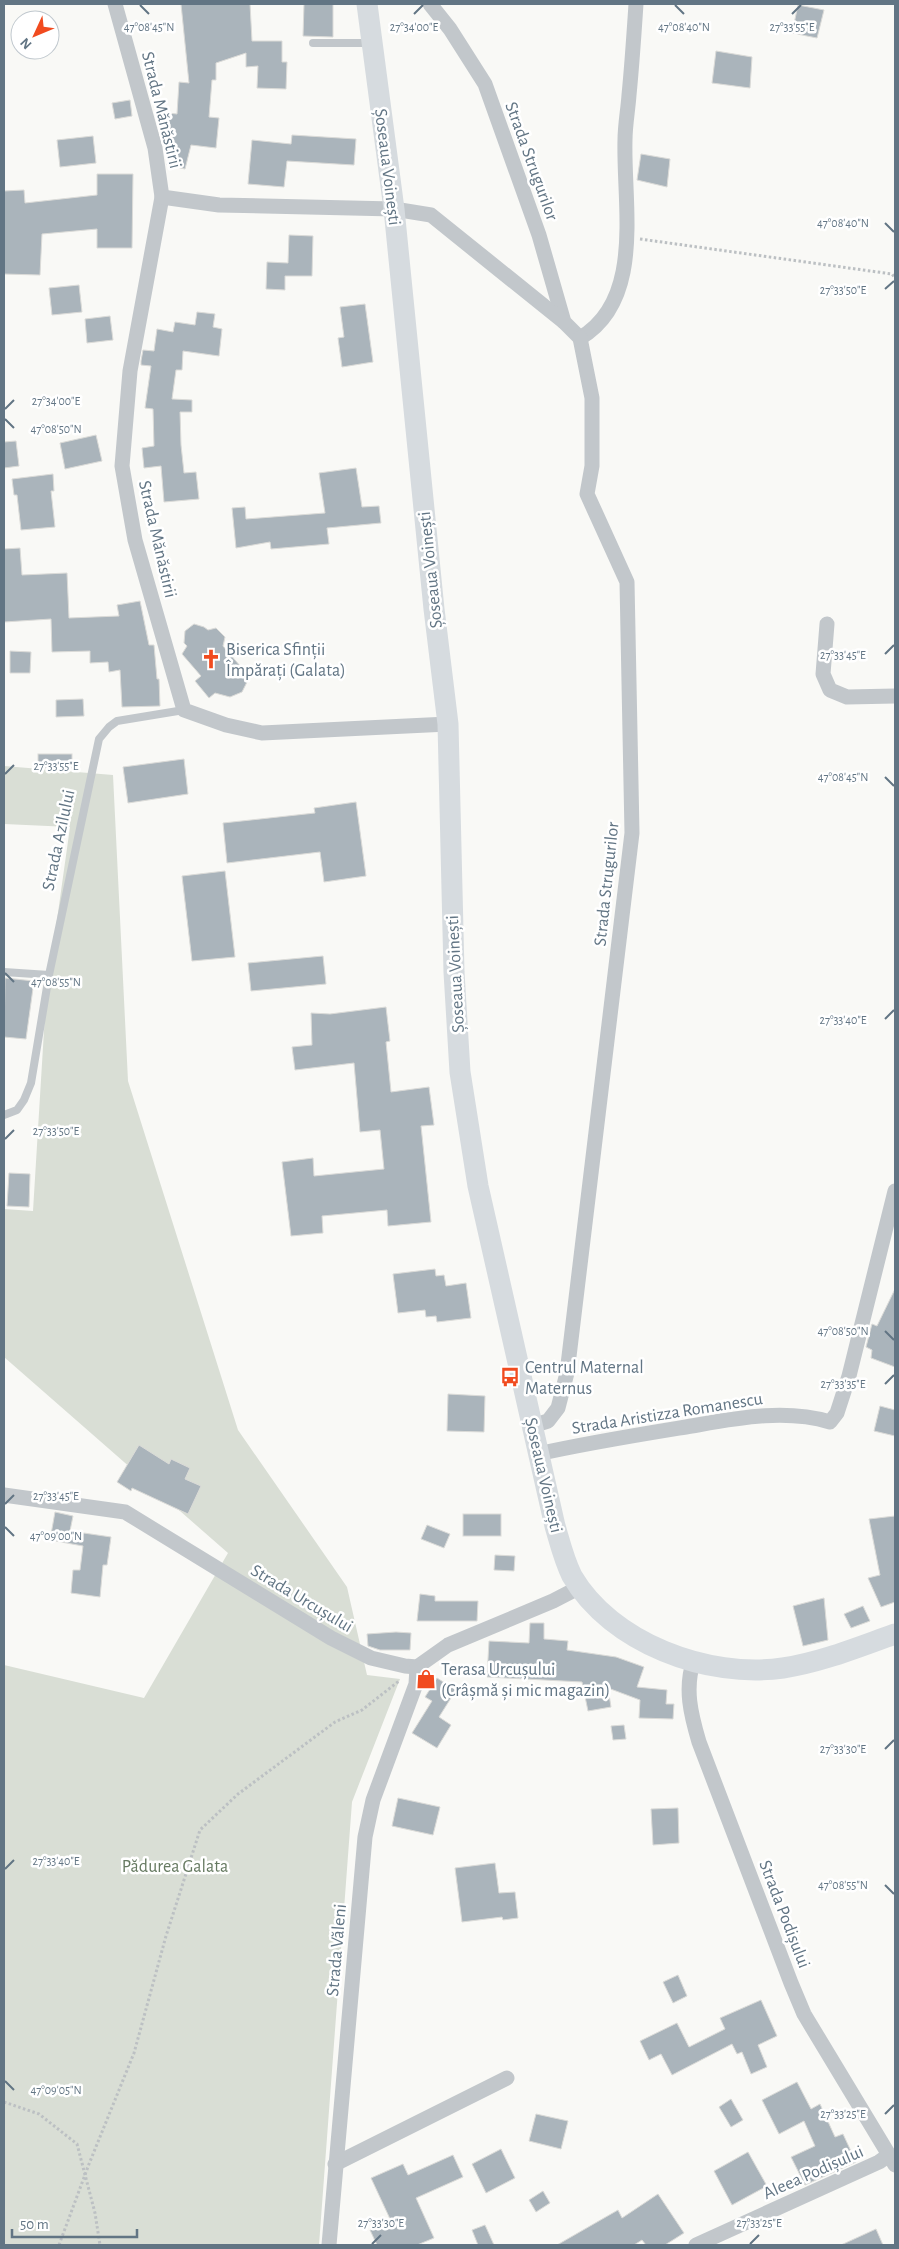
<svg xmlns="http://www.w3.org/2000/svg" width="899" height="2249" font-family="'Alegreya Sans',sans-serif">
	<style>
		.green { fill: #d9ded5 }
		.building { fill: #aab4bb; stroke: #dbdbd8 }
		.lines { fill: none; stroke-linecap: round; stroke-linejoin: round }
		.path { stroke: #bcc0c3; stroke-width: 3; stroke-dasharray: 2.5 2.5; stroke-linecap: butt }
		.lane { stroke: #c2c7cb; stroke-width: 8 }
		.street { stroke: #c2c7cb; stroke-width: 15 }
		.secondary { stroke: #d6dbdf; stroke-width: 21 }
		.ticks { fill: none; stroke: #627584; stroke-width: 2 }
		.labels { text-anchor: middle; stroke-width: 5; stroke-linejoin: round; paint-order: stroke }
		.street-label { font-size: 18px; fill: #627584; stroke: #fff }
		.poi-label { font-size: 18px; fill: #627584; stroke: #fff; text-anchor: start }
		.park-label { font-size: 18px; fill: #667a61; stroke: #fff }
		.ticks-label { font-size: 12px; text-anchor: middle; fill: #627584; stroke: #fff; stroke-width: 5; stroke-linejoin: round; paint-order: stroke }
	</style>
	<rect width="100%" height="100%" fill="#f9f9f6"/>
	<!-- green -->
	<path class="green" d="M4,766L113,775L128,1081L238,1430L347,1587L367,1675L400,1679L352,1802L319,2245H4V1665L144,1698L228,1553L4,1357V1209L33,1211L46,998L70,827L4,824Z"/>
	<!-- building -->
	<g class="building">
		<path d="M181,4H250L252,41H282V62H287L286,89L257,88L258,66L246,67V53L216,63V80H212L209,117L219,118L216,148L191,145L185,169L167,165L172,144L165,143L168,113L177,114L179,82L189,83Z"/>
		<path d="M304,4H333V37L303,36Z"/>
		<path d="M798,5L824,10L817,38L792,33Z"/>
		<path d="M716,51L752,57L750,88L712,83Z"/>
		<path d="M130,100L132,116L115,119L112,103Z"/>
		<path d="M292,135L356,139L354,165L287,161L284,187L248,184L252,140L291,144Z"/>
		<path d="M93,136L96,163L60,167L57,140Z"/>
		<path d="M641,154L670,159L667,187L637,180Z"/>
		<path d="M97,174H133L132,248H97V229L42,234L40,275L4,274V191L24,190L25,203L97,195Z"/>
		<path d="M289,235L313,236L312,276H285V290L266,289L267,262L288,263Z"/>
		<path d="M79,285L82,312L52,315L49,288Z"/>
		<path d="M365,304L373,362L342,367L338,338L344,337L340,307Z"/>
		<path d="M197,312L215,314L213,327L222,329L219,356L183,351L182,370H176L172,399L192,400V412H180L181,445L184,473L196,472L199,499L164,502L161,466L144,468L142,448L154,446L153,409L145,408L151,366L141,365V361L143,350L154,351L157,329L173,332L175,322L195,325Z"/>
		<path d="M110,316L113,340L87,343L85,319Z"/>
		<path d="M96,435L102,461L65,469L60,443Z"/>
		<path d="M16,441L19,466L4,468V442Z"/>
		<path d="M356,468L362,507L379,506L381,523L327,528L329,544L271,549L270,542L236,548L232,508L245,507L246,519L325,513L319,473Z"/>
		<path d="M53,474L54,491H51L55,527L21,530L17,495H14L12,479Z"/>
		<path d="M20,548L22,575L67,573L69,618L119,616L117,605L140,601L149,645H154L157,679H159L160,706L122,707L120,670L109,672L108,662L90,663V651L52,652L51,619L4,622V549Z"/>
		<path d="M194,624L204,627L208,630L216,628L225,637L223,646L247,674L248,680L242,692L230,697L215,693L209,698L195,681L201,676L182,654L187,646L184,643L185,631Z"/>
		<path d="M10,651L31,652L30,673H10Z"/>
		<path d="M83,699L84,716L56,717V700Z"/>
		<rect x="38" y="754" width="34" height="14"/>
		<path d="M184,759L188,794L128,803L123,767Z"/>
		<path d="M356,802L366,876L324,882L320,852L227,863L223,823L315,813L314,808Z"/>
		<path d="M225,871L235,957L192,961L182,876Z"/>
		<path d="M323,956L326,984L251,991L248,963Z"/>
		<path d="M5,978L34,981L26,1039L4,1037Z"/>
		<path d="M386,1007L390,1041L386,1042L391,1092L429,1087L434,1125L421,1126L431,1222L388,1226L387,1210L322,1216L323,1233L291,1236L282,1162L313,1158L314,1176L384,1169L380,1130L360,1132L354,1063L295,1070L292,1047L312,1045L311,1013L330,1014Z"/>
		<path d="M9,1173L30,1174L29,1207L7,1206Z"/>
		<path d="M435,1269L436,1276L444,1275L446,1286L466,1283L471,1318L437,1322L436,1316L426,1317L425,1310L398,1313L393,1274Z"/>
		<path d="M895,1289V1367L871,1358L872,1350L866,1347L872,1324L877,1326Z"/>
		<path d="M448,1394L485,1396L484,1432L447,1431Z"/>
		<path d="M880,1406L895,1410V1436L874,1431Z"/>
		<path d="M139,1445L169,1464L171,1459L190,1468L185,1479L201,1486L188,1514L132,1488L131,1491L117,1482Z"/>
		<path d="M55,1512L73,1516L70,1531L111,1537L107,1565H103L100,1597L71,1593L73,1570H80L83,1546L50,1540Z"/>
		<rect x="463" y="1514" width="38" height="22"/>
		<path d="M895,1516V1602L881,1607L868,1578L880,1575L869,1519Z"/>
		<path d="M427,1525L450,1534L444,1548L421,1539Z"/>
		<path d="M495,1555L515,1556L514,1571L494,1570Z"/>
		<path d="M420,1594L435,1596V1601H478L477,1621H417Z"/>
		<path d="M824,1598L828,1640L803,1646L793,1606Z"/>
		<path d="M863,1606L870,1621L851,1628L844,1614Z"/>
		<path d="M530,1623H544V1639L568,1641L567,1650L616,1657L644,1667L637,1687L667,1690L666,1704H674L673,1719L639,1718L640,1700L608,1688L611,1707L588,1711L582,1682L487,1677L489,1641L529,1643Z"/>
		<path d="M396,1632L411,1633L410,1650H380L368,1646L367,1634Z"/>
		<path d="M437,1678L456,1690L439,1717L451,1725L437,1748L412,1733L432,1701L425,1697Z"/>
		<path d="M624,1725L626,1739L613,1740L611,1726Z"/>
		<path d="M398,1798L440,1807L433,1835L392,1826Z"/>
		<path d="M678,1808L679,1843L653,1845L651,1809Z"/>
		<path d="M495,1863L499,1893L515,1892L518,1918L503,1920L502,1917L462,1922L455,1868Z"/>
		<path d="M678,1975L687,1996L673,2003L663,1982Z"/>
		<path d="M761,2000L777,2036L758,2045L767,2067L751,2074L742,2052L737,2054L732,2044L672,2075L661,2054L649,2060L640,2041L677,2023L689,2047L725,2029L720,2018Z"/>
		<path d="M797,2082L811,2109L820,2104L835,2137L843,2134L856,2162L805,2185L791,2157L815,2146L804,2121L779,2134L762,2100Z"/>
		<path d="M731,2099L743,2120L731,2127L719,2107Z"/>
		<path d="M536,2114L568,2121L561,2149L529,2141Z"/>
		<path d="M501,2149L515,2178L486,2193L472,2164Z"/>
		<path d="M748,2152L767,2186L732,2205L714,2171Z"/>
		<path d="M453,2155L463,2177L416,2198L434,2238L417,2245H377L370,2230L391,2221L371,2178L403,2164L408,2175Z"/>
		<path d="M543,2191L550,2203L536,2212L529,2200Z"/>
		<path d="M658,2194L684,2233L665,2245H646L642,2240L634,2245H557L618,2210L622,2218Z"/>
		<path d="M485,2225L494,2245H478L472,2230Z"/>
		<path d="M876,2229L883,2245H841Z"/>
	</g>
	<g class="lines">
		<!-- path -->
		<g class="path">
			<path d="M640,239L892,274L895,278"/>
			<path d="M4,2102L39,2114L77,2144L95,2213L100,2245"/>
			<path d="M59,2245L89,2164L134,2053L166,1936L200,1830L238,1794L335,1722L362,1710L399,1681"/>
		</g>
		<!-- lane -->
		<g class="lane">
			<path d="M313,43H371"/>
			<path d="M4,972L49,975"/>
			<path d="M4,1115L17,1110L24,1100L31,1083L49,975L99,739L109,727L117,721L184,710"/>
		</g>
		<!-- street -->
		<g class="street">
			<path d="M115,4L155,148L162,197L130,371L122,466L135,540L184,710L226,725L262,733L448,724"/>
			<path d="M430,4L450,29L485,84L539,235L564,322L580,338C645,300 623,204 625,140C625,125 628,110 629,95C632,65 634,34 636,4"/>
			<path d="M162,197L219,205L394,209L431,215L564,322"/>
			<path d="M827,624L823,674L830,690L847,697L895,696"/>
			<path d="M532,1426L548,1421L558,1408L567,1373L632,833L627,582L587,494L592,466V398L580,338"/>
			<path d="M538,1454C587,1443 637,1435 686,1427C733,1419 783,1408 830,1422L837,1413L849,1376L895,1191"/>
			<path d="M4,1495L125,1512L331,1638L371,1658L405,1666L417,1667L448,1645L553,1601L580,1587"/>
			<path d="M694,1660C684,1688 691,1715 699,1742L791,1983L804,2014L895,2165"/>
			<path d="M335,2164L507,2078"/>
			<path d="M329,2245L365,1837L373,1800L416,1684L417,1667"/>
			<path d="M696,2245L879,2162L889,2155"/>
		</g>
		<!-- secondary -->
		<path class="secondary" d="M367,4L394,209L434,609L448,724L454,972L460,1072L478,1186L555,1526C560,1543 564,1560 572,1576C611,1643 708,1679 783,1668C822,1662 858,1647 895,1634"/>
	</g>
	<!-- ticks -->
	<path class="ticks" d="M140,5L149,14M675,5L684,14M414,14L423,5M792,14L801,5M885,223L894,232M885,289L894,281M5,409L14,400M5,419L14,428M885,654L894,645M5,774L14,765M885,777L894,786M5,973L14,982M885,1019L894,1010M5,1139L14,1130M885,1331L894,1340M885,1384L894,1375M5,1504L14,1495M5,1527L14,1536M885,1749L894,1740M5,1869L14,1860M885,1885L894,1894M5,2081L14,2090M885,2114L894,2105M372,2244L381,2235M750,2244L759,2235"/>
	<!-- icons -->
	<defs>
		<symbol id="church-bare" viewBox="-9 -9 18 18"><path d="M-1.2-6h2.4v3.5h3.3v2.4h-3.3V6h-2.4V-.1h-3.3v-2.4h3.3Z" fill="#f14b1f" stroke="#fff" stroke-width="2.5" paint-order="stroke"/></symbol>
		<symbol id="bus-bare" viewBox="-9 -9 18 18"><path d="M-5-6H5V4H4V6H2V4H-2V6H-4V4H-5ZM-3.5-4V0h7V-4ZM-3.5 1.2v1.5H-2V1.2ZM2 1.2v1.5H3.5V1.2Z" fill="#f14b1f" stroke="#fff" stroke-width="2.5" paint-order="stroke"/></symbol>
		<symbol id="shop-bare" viewBox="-9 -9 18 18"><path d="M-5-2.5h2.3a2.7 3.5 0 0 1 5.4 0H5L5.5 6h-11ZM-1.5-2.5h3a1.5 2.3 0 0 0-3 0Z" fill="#f14b1f" stroke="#fff" stroke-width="2.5" paint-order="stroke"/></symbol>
	</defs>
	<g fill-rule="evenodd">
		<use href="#church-bare" x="197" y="645" width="28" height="28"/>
		<use href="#bus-bare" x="496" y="1363" width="28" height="28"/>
		<use href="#shop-bare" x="412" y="1665" width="28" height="28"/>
	</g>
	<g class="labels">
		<!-- street labels -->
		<g class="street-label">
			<text transform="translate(162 110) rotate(76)" y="6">Strada Mănăstirii</text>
			<text transform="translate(532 161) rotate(70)" y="6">Strada Strugurilor</text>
			<text transform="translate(388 167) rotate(83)" y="6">Șoseaua Voinești</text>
			<text transform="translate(158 539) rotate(77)" y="6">Strada Mănăstirii</text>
			<text transform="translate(430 570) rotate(-96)" y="6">Șoseaua Voinești</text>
			<text transform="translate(58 840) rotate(-78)" y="6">Strada Azilului</text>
			<text transform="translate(606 884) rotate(-84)" y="6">Strada Strugurilor</text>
			<text transform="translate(455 974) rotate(-93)" y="6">Șoseaua Voinești</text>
			<text transform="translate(667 1413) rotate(-9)" y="6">Strada Aristizza Romanescu</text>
			<text transform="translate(544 1475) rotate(77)" y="6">Șoseaua Voinești</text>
			<text transform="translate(302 1598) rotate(31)" y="6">Strada Urcușului</text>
			<text transform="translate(785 1914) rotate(69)" y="6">Strada Podișului</text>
			<text transform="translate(336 1950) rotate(-85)" y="6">Strada Văleni</text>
			<text transform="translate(813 2172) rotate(-24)" y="6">Aleea Podișului</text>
		</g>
		<!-- poi labels -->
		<g class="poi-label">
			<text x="226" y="655">Biserica Sfinții<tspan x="226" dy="21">Împărați (Galata)</tspan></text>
			<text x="525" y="1373">Centrul Maternal<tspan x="525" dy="21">Maternus</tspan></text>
			<text x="441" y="1675">Terasa Urcușului<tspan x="441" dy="21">(Crâșmă și mic magazin)</tspan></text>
		</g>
		<!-- park labels -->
		<g class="park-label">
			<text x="175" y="1872">Pădurea Galata</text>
		</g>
	</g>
	<g class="ticks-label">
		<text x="414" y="31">27°34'00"E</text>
		<text x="792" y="31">27°33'55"E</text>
		<text x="149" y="31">47°08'45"N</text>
		<text x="684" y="31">47°08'40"N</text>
		<text x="843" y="227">47°08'40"N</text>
		<text x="843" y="294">27°33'50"E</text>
		<text x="56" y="405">27°34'00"E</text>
		<text x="56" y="433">47°08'50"N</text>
		<text x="843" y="659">27°33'45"E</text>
		<text x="56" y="770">27°33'55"E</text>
		<text x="843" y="781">47°08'45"N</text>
		<text x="56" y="986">47°08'55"N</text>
		<text x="843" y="1024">27°33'40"E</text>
		<text x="56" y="1135">27°33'50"E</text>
		<text x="843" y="1335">47°08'50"N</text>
		<text x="843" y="1388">27°33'35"E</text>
		<text x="56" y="1500">27°33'45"E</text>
		<text x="56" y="1540">47°09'00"N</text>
		<text x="843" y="1753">27°33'30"E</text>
		<text x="56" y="1865">27°33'40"E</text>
		<text x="843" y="1889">47°08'55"N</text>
		<text x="56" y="2094">47°09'05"N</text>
		<text x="843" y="2118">27°33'25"E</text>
		<text x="381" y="2227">27°33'30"E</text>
		<text x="759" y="2227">27°33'25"E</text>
	</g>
	<!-- border -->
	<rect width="899" height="2249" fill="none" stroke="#627584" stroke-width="10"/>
	<!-- north arrow -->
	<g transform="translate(35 35) rotate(226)"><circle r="24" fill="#ffffff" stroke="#c0c8ce"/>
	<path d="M0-4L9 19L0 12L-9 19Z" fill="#f14b1f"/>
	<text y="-8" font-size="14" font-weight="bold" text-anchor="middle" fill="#627584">N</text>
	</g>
	<!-- scale -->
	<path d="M12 2229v8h125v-8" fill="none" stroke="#627584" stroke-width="2.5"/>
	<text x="20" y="2229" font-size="15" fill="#627584" stroke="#ffffff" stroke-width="4" paint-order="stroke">50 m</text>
</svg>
